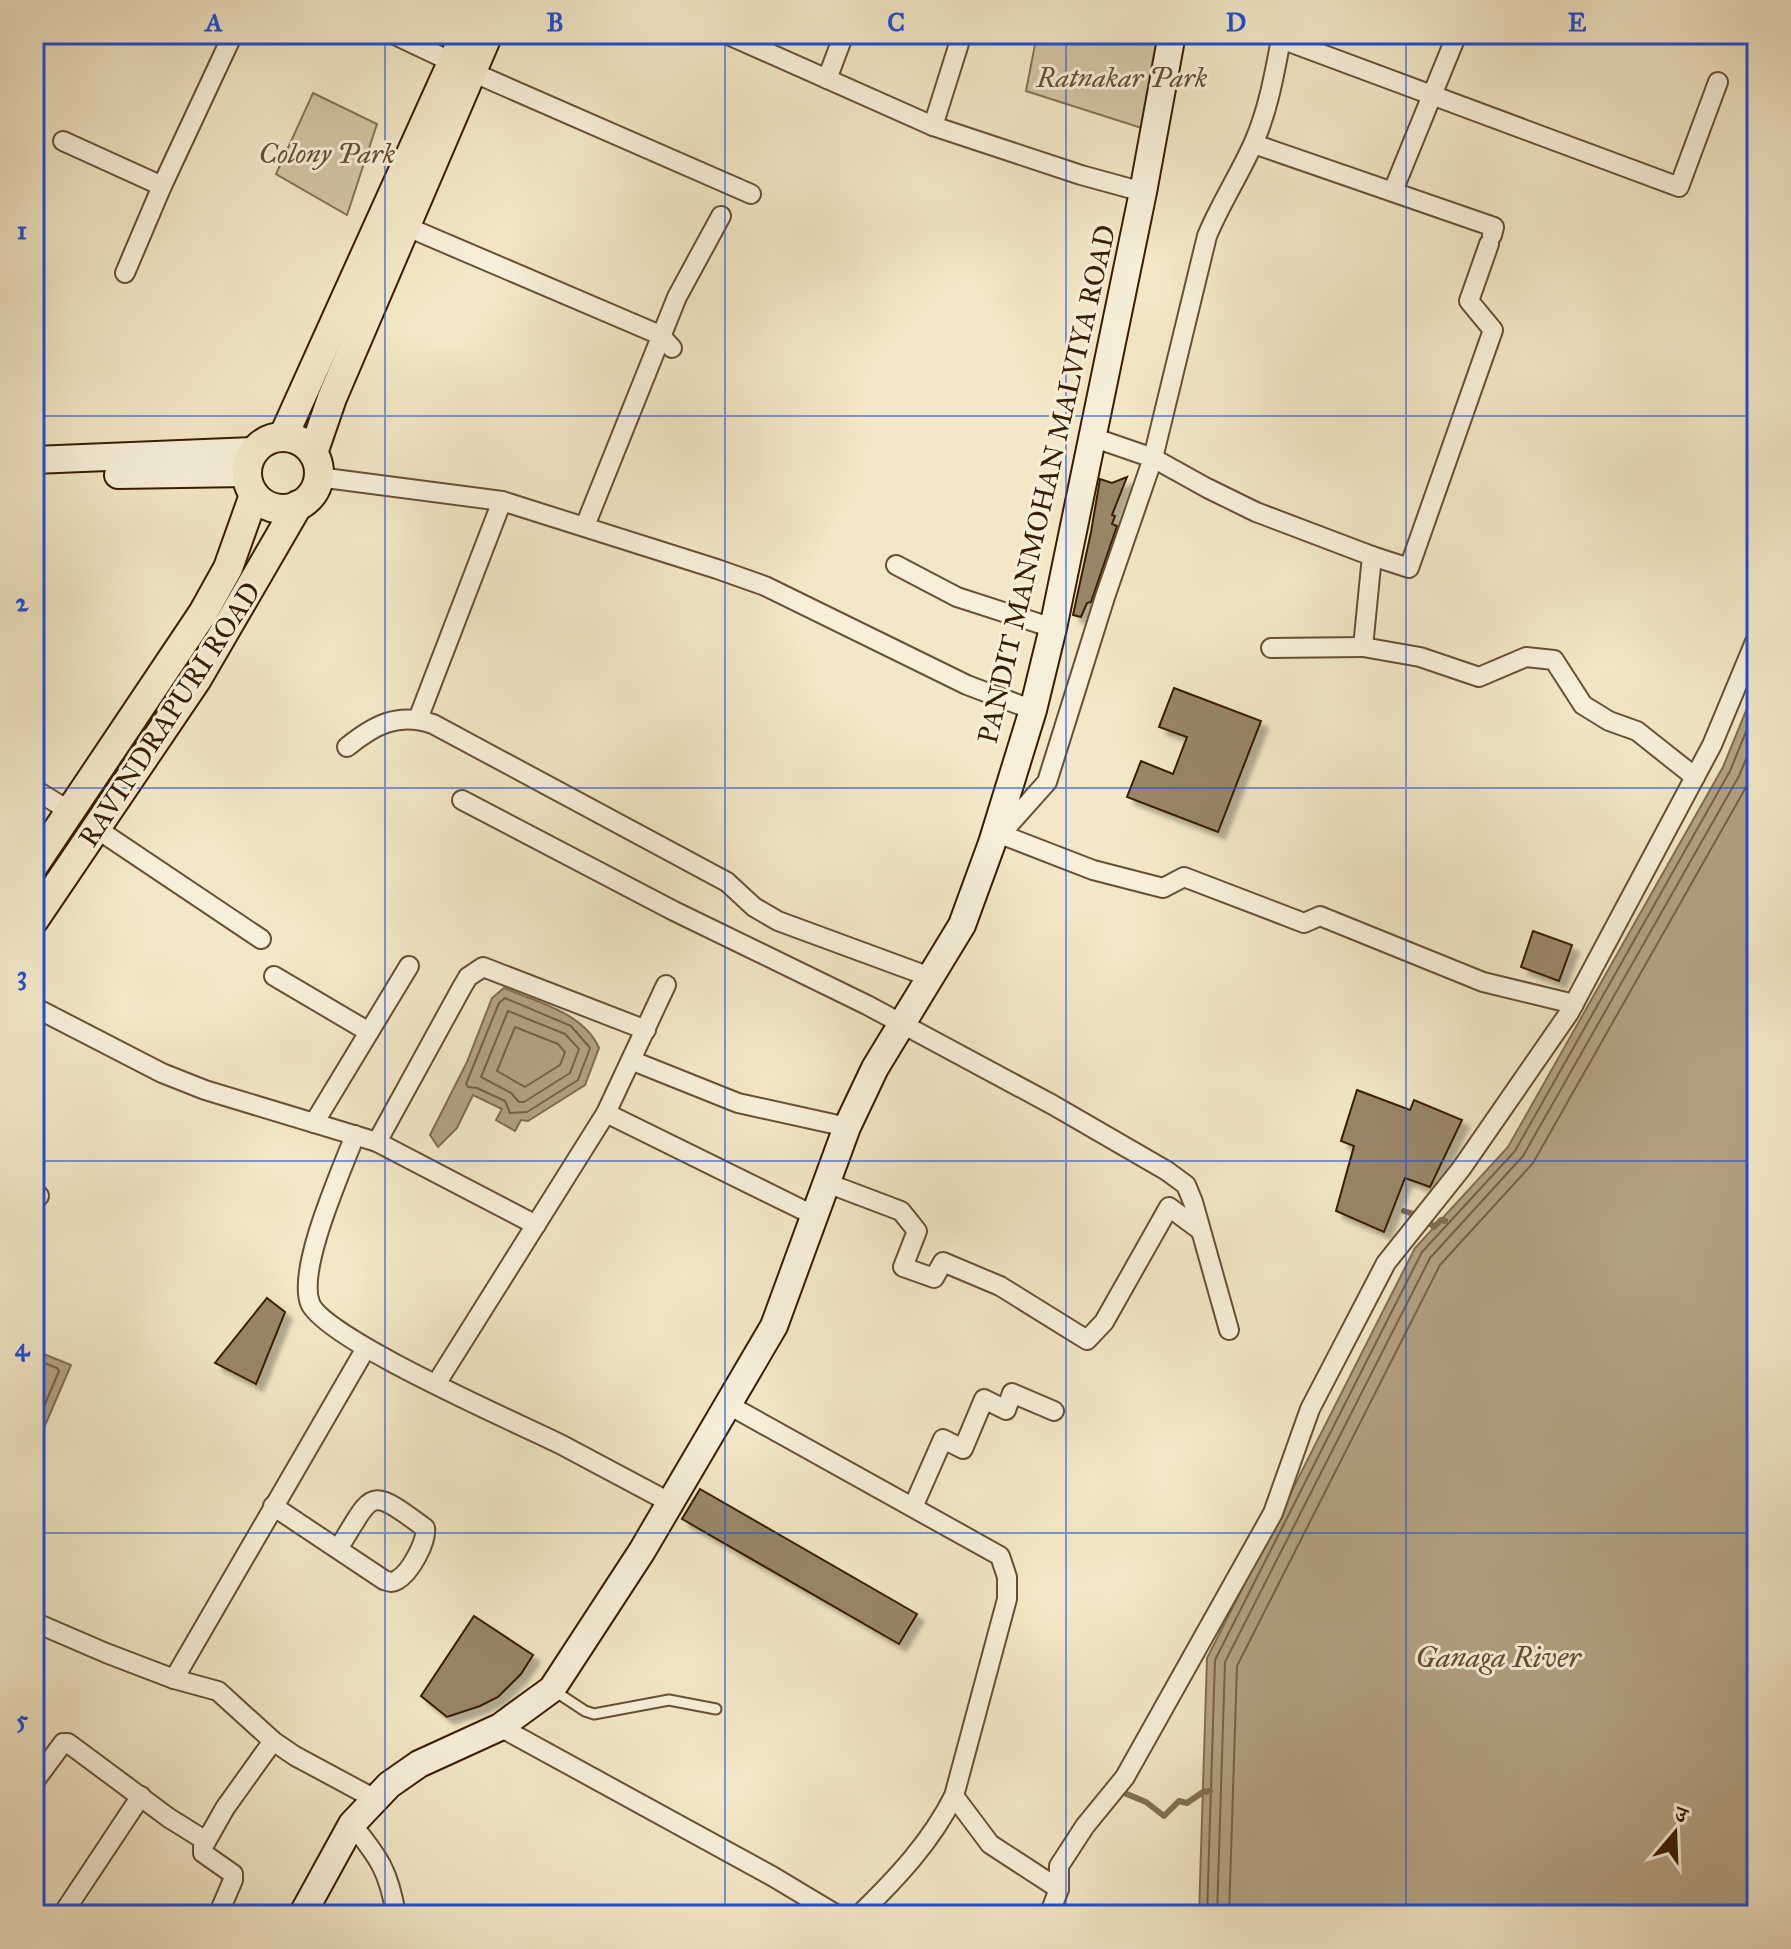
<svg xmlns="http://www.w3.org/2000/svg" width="1791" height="1949" font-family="'IM FELL Great Primer','Noto Serif Devanagari',serif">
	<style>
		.green { fill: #d3c5a5; stroke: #867153; stroke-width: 2 }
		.water { fill: #b3a283; stroke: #826d4f; stroke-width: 2 }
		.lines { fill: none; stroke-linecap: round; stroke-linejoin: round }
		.shore { stroke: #766042; stroke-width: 2 }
		.stream { stroke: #826d4f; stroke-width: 6 }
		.building { fill: #998667; stroke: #391d01; stroke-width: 2; filter: url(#shadow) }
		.lane-casing { stroke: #675032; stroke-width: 13 }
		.street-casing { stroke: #675032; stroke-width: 22 }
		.secondary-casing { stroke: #391d01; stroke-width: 30 }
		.primary-casing { stroke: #391d01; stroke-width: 32 }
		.lane { stroke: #f7efda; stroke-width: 9 }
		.street { stroke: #f7efda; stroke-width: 18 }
		.secondary { stroke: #f7efda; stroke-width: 26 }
		.primary { stroke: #f2e7c6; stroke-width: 28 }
		.grid { fill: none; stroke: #1d4ed8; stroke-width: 2; stroke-opacity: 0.55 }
		.labels { text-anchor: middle; stroke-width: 6; stroke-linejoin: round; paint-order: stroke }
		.park-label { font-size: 28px; font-style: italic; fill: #674f32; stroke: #f7efda }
		.street-label { font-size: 28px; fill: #391d01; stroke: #f7efda }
		.water-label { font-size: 30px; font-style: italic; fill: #644c2e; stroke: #f7efda }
		.neatline { fill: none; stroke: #1d4ed8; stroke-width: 3 }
		.grid-label { font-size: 26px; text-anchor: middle; font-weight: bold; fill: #1d4ed8 }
	</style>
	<defs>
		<filter id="shadow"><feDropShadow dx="7" dy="7" stdDeviation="2" flood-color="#0004"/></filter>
	</defs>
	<rect width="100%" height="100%" fill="#f2e7c6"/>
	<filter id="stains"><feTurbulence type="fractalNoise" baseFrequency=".0025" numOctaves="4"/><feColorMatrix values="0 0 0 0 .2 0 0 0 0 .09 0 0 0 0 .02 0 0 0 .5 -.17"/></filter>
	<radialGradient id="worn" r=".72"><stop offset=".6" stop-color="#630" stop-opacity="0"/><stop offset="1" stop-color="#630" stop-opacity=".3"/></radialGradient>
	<!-- green -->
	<g class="green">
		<path d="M1037,34H1174L1154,132L1026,91Z"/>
		<path d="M313,93L377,124L347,215L276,174Z"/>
	</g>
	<!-- water -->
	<g class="water">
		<path d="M1757,684V1915H1199L1207,1658L1415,1248L1508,1147L1723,767Z"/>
		<path d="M504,988C537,1002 584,1013 599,1048L585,1085L528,1121L521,1120L515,1131L496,1120L502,1109L473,1095L457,1128L438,1147L430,1135L467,1062L492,998Z"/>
		<path d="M34,1350L71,1365L34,1451Z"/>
	</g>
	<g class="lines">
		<!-- shore -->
		<g class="shore">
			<path d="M505,998L571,1026L590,1048L578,1080L527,1112L510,1113L505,1101L477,1088L468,1087L466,1084L499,1003Z"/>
			<path d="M508,1011L565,1034L579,1049L570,1073L524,1102H519L511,1093L481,1077Z"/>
			<path d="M515,1027L558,1044L565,1052L560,1065L525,1087L497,1071Z"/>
			<path d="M34,1359L57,1368L59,1371L34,1430"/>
			<path d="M1207,1915L1215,1660L1422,1252L1515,1151L1730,771L1757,705"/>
			<path d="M1217,1915L1225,1662L1430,1258L1523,1156L1739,776L1757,732"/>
			<path d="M1229,1915L1237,1666L1440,1265L1533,1163L1749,782L1757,763"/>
		</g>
		<!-- stream -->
		<g class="stream">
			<path d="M1404,1211L1423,1217L1434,1227L1441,1220L1445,1221"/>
			<path d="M1122,1792L1146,1802L1164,1816L1179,1801L1187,1803L1203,1792L1210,1791"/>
		</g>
	</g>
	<!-- building -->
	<g class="building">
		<path d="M1127,477L1112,515L1115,516L1112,524L1117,526L1091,602L1087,603L1081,617L1073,615L1091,532L1100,479L1112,483Z"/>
		<path d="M1174,688L1261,721L1218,832L1127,797L1141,761L1173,774L1187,737L1159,727Z"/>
		<path d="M1533,931L1572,945L1559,981L1521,967Z"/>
		<path d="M1357,1090L1410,1110L1414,1100L1462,1120L1430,1187L1405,1178L1384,1232L1336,1211L1354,1146L1341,1141Z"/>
		<path d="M267,1298L285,1312L256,1384L215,1363Z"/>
		<path d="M700,1489L917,1614L899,1644L682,1519Z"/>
		<path d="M474,1616L533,1655L521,1674L498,1697L480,1706L447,1717L421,1696Z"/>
	</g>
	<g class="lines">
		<defs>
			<path id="lane" d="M553,1690L585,1711L594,1714L669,1700L716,1709"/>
			<g id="street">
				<path d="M393,34L452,62"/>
				<path d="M726,34L933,126L1081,175L1143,192"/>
				<path d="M1281,39L1679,187L1718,82"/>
				<path d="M472,72L751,194"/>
				<path d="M827,79L844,34"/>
				<path d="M933,126L962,34"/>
				<path d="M63,141L162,186"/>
				<path d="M1254,144L1494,227L1492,235"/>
				<path d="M1393,191L1457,34"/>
				<path d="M405,226L660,335L672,348"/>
				<path d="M125,273L162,186L233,34"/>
				<path d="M1092,437L1153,458L1207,488L1256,512L1372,556L1363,647L1420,657L1479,677L1526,657L1554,660L1583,705L1609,721L1637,731L1695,777"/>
				<path d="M318,477L502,501L717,569L765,586L967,685L1033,710"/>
				<path d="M585,526L677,297L721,216"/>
				<path d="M1372,556L1409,568L1493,330L1469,301L1489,244"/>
				<path d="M896,565L957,597L1053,628"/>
				<path d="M1271,648L1363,647"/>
				<path d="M418,719L502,501"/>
				<path d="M347,747C374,725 398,712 433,724L727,882L754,907L778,921L930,977"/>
				<path d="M34,789L71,812"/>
				<path d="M462,800L674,911L867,1005L1053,1105L1167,1171L1186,1185L1193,1202L1229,1330"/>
				<path d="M97,829L261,939"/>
				<path d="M1000,834L1093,870L1163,888L1184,877L1304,923L1320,916L1483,982L1574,1004"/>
				<path d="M997,838L1047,782L1105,597L1153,458L1207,236C1220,204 1240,174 1254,142C1269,108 1275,70 1282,34"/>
				<path d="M274,976L369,1032"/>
				<path d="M34,1007L162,1073L205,1090L377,1142L536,1225"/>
				<path d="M633,1061L738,1103L847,1127"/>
				<path d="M606,1113L815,1216"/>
				<path d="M314,1123L409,966"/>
				<path d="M355,1135C342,1170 297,1268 310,1303C324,1339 518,1423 562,1445C598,1464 633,1483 669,1502"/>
				<path d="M377,1142L461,989L468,977L483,967L646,1030"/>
				<path d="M827,1183L901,1211L917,1231L903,1267L934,1278L943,1262L1000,1286L1087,1340L1104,1322L1169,1207L1200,1230"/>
				<path d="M34,1193L39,1196"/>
				<path d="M436,1384L606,1113L666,985"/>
				<path d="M727,1404L1000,1556L1007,1577V1599L954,1796C931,1842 896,1879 859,1915"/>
				<path d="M273,1506L384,1580C390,1582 392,1583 397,1580C410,1573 427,1542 425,1528C367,1485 374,1492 338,1549"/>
				<path d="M913,1507L943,1439L963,1449L984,1399L1006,1410L1012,1393L1054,1411"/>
				<path d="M34,1622L106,1653L174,1679L218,1691L273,1741L295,1756L375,1799"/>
				<path d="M174,1679L366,1348"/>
				<path d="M500,1727L772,1876L837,1915"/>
				<path d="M34,1782L63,1743H68L169,1818L206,1841"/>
				<path d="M954,1796L990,1844L1059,1889"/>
				<path d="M352,1824C379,1858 389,1871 396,1915"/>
				<path d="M62,1915L141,1796"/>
				<path d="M218,1915L233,1880V1874L203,1853V1847L225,1808L273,1741"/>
				<path d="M1049,1915L1059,1889V1866L1085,1826L1125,1777L1273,1513L1310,1409L1386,1263L1461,1169L1569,1013L1712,745L1757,637"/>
			</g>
			<g id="secondary">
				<path d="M34,460L253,451"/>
				<path d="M118,475L246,473"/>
				<path d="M302,1915L352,1824L389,1785L419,1764L500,1727L552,1689L642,1551L774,1326L847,1127L875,1068L962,925L992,843L1033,710L1053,628L1143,192L1172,34"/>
			</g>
			<g id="primary">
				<path d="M283,437L465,34"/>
				<circle cx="283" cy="473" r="36"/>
				<path d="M313,453L332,398L488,34"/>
				<path d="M34,865L203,613L228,568L254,495"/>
				<path d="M34,920L197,679L298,505"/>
			</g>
		</defs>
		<!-- lane casing -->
		<use href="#lane" class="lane-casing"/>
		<!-- street casing -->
		<use href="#street" class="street-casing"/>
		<!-- secondary casing -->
		<use href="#secondary" class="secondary-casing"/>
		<!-- primary casing -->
		<use href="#primary" class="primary-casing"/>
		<!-- lane -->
		<use href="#lane" class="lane"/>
		<!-- street -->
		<use href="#street" class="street"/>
		<!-- secondary -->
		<use href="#secondary" class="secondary"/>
		<!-- primary -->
		<use href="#primary" class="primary"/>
	</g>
	<!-- grid -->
	<path class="grid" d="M385,34V1915M725,34V1915M1066,34V1915M1406,34V1915M34,416H1757M34,788H1757M34,1161H1757M34,1533H1757"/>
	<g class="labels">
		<!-- park labels -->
		<g class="park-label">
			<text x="1122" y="87">Ratnakar Park</text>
			<text x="327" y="163">Colony Park</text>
		</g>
		<!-- street labels -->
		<g class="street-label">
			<text transform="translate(1046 484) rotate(-77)" y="10">PANDIT MANMOHAN MALVIYA ROAD</text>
			<text transform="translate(169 714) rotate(-57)" y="10">RAVINDRAPURI ROAD</text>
		</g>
		<!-- water labels -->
		<g class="water-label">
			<text x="1498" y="1667">Ganaga River</text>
		</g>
	</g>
	<!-- margin -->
	<rect width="1791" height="1949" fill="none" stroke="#f2e7c6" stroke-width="88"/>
	<!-- north arrow -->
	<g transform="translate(1675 1833) rotate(19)" stroke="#f7efda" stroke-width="6" paint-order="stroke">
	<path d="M0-6L14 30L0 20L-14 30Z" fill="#391d01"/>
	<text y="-12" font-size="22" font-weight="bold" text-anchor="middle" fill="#391d01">उ</text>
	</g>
	<rect x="44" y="44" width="1703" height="1861" class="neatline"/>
	<g class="grid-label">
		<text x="214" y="31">A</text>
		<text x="555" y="31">B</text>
		<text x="896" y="31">C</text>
		<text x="1236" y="31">D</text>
		<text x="1577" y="31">E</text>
		<text x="22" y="239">1</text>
		<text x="22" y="611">2</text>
		<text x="22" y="984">3</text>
		<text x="22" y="1356">4</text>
		<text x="22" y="1728">5</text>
	</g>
	<rect width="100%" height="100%" filter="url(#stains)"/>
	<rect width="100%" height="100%" fill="url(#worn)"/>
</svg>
